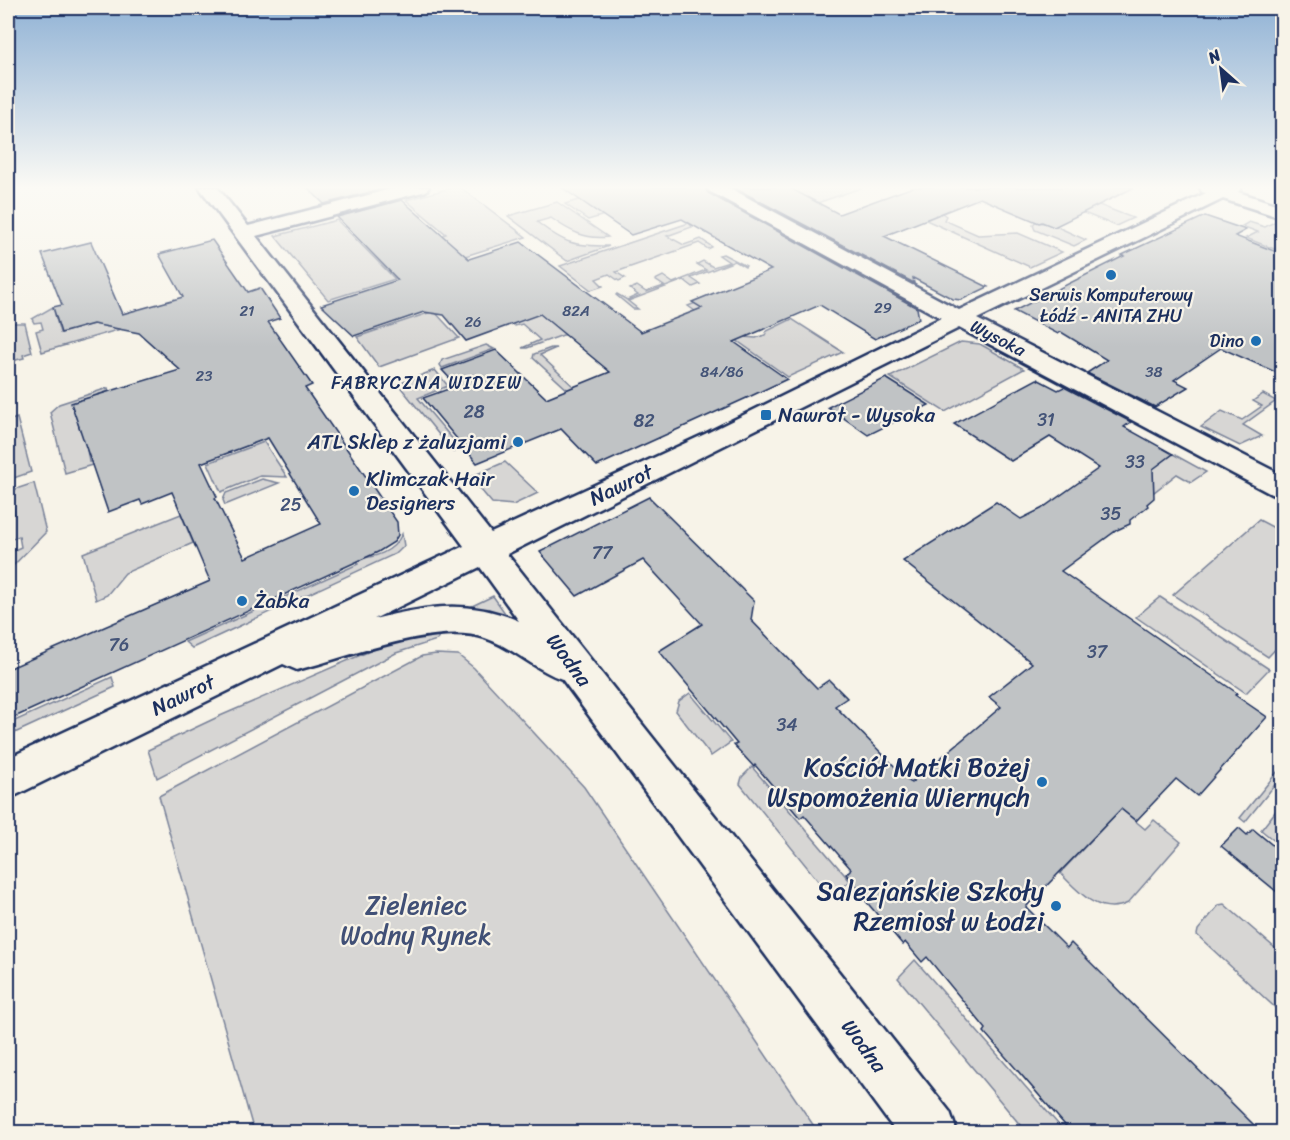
<svg xmlns="http://www.w3.org/2000/svg" width="1290" height="1140" font-family="Sriracha,sans-serif">
	<style>
		.green { fill: #d7d6d4; stroke: #798299; stroke-width: 1.5 }
		.building { fill: #c0c3c5; stroke: #1b2f5e; stroke-width: 1.5; fill-rule: evenodd }
		.lines { fill: none; stroke-linecap: round; stroke-linejoin: round }
		.minor-casing { stroke: #1b2f5e; stroke-width: 5 }
		.minor { fill: #f7f3e8; fill-rule: evenodd }
		.poi-dot { fill: #1f6fb2; stroke: #f7f3e8; stroke-width: 2 }
		.labels { text-anchor: middle; stroke-width: 4.5; stroke-linejoin: round; paint-order: stroke }
		.far-number-label { font-size: 15px; fill: #445478 }
		.far-poi-label { font-size: 18px; fill: #1b2f5e; stroke: #f7f3e8 }
		.far-street-label { font-size: 18px; fill: #1b2f5e; stroke: #f7f3e8 }
		.far-neighbourhood-label { font-size: 18px; letter-spacing: 1.5px; fill: #1b2f5e; stroke: #f7f3e8 }
		.number-label { font-size: 18px; fill: #445478 }
		.poi-label { font-size: 21px; fill: #1b2f5e; stroke: #f7f3e8; text-anchor: start }
		.street-label { font-size: 21px; fill: #1b2f5e; stroke: #f7f3e8 }
		.near-poi-label { font-size: 26px; fill: #1b2f5e; stroke: #f7f3e8; text-anchor: end }
		.near-park-label { font-size: 26px; fill: #415076; stroke: #f7f3e8 }
	</style>
	<rect width="100%" height="100%" fill="#f7f3e8"/>
	<filter id="ink" filterUnits="userSpaceOnUse"><feTurbulence type="fractalNoise" baseFrequency=".0167" numOctaves="2"/><feDisplacementMap in="SourceGraphic" scale="12" xChannelSelector="R" yChannelSelector="G"/><feConvolveMatrix kernelMatrix="1 2 1 2 8 2 1 2 1" color-interpolation-filters="sRGB"/></filter>
	<g filter="url(#ink)">
		<!-- green -->
		<g class="green">
			<path d="M454,187H460L526,237L401,276L380,254L446,234L406,200Z"/>
			<path d="M637,187L650,193L631,207L588,220L565,204L613,190Z"/>
			<path d="M800,187H864L791,212L765,198Z"/>
			<path d="M557,202L608,237C586,240 569,231 551,218L537,222C565,244 574,246 609,246L567,261L508,216Z"/>
			<path d="M1099,205L1133,218L1116,226L1079,211Z"/>
			<path d="M942,213L946,216L944,220L978,235L1018,233L1062,252L1030,267L926,220Z"/>
			<path d="M337,220L395,279L328,300L275,236Z"/>
			<path d="M1276,221L1282,223V252L1246,238L1258,232L1242,226L1249,222L1265,227Z"/>
			<path d="M1035,222L1051,224L1086,240L1074,246L1035,230L1033,225Z"/>
			<path d="M689,223L692,227L667,236L684,245L701,239L712,247L708,249L699,243L616,272L625,278L619,281L609,274L596,279L603,286L591,290L560,266Z"/>
			<path d="M723,254L746,266L745,267L735,261L691,278L700,284L693,287L684,280L628,301L638,309H633L616,295L617,294L627,300L638,295L630,289L637,286L646,292L664,286L655,280L663,276L673,283L706,270L697,264L703,261L713,267L729,262L719,255Z"/>
			<path d="M509,283L570,335H563L527,348H522L540,340L522,324L515,326L479,293Z"/>
			<path d="M703,300L743,337L756,338L765,335L767,331L792,319L843,352L788,377L688,306Z"/>
			<path d="M53,307L60,333L94,324L131,326L42,352L36,331L43,329L41,322L34,323L32,319Z"/>
			<path d="M434,311L459,338L379,367L357,337Z"/>
			<path d="M8,323H25L32,352L23,355L24,358L8,362Z"/>
			<path d="M961,342L980,344L1024,369L945,412L890,377Z"/>
			<path d="M486,345L494,349L442,368L440,365L442,360Z"/>
			<path d="M551,348H556L540,355L574,387L568,390L533,358L534,354Z"/>
			<path d="M435,370L448,386L418,398L461,449L453,452L398,384Z"/>
			<path d="M108,388L109,391L72,403L80,430L142,409L109,442L87,450L89,462L97,460L92,465L65,473L50,412L59,404Z"/>
			<path d="M1263,394L1276,401L1243,425L1262,436L1240,446L1201,427L1222,411L1242,420L1262,406L1253,401Z"/>
			<path d="M17,418L31,472L8,480V421Z"/>
			<path d="M264,442L287,477L260,476L221,492L208,463Z"/>
			<path d="M1173,454L1206,472L1191,482L1177,474L1154,492L1135,481Z"/>
			<path d="M505,462L538,493L513,505L492,503L470,477Z"/>
			<path d="M262,479L279,483L225,505L223,500L226,493Z"/>
			<path d="M34,483L46,532L12,567L8,569V553L21,547L19,536L12,539L8,516L15,513L10,491Z"/>
			<path d="M181,514L193,543L125,573L107,595L96,600L83,553Z"/>
			<path d="M1259,520L1282,532V642L1268,657L1173,595Z"/>
			<path d="M402,534L404,546L397,553L192,648L185,642L358,564L357,559C375,557 393,553 402,534Z"/>
			<path d="M493,596L512,623L468,608Z"/>
			<path d="M1160,597L1269,669L1246,693L1136,617Z"/>
			<path d="M442,628L437,640L396,653L157,778L148,750L220,716L400,638Z"/>
			<path d="M436,654L458,655L474,668L584,787L818,1132H254L159,796L422,656Z"/>
			<path d="M112,677L115,687L8,736V724Z"/>
			<path d="M690,693L731,742L711,756L676,711L679,701Z"/>
			<path d="M1282,766V776L1245,822L1240,818Z"/>
			<path d="M752,767L850,881L832,898L740,784L742,777Z"/>
			<path d="M1282,803V847L1261,830Z"/>
			<path d="M1121,809L1145,829L1154,820L1181,842L1128,903C1099,917 1078,891 1060,873Z"/>
			<path d="M1224,904L1282,954V1014L1197,935L1198,930L1219,905Z"/>
			<path d="M915,960L1065,1132H1026L898,978Z"/>
		</g>
		<!-- building -->
		<g class="building">
			<path d="M307,187H389L324,204Z"/>
			<path d="M561,187H704L708,193L917,308L919,319L875,339L820,305L734,342L787,379L751,396L597,466L561,429L477,463L423,398L457,386L442,370L496,350L546,398L610,372L540,314L466,341L444,315L424,312L354,336L321,305L398,280L337,217L402,200L469,259L521,242L641,332L702,308L692,302L771,270L682,219L631,235Z"/>
			<path d="M733,187H788L839,214L913,187H1135L1054,227L1042,222L1039,223L980,198L884,236L988,287L961,300L953,299L913,278L914,283Z"/>
			<path d="M1205,216L1246,230L1235,236L1282,254V375L1221,348L1174,380L1188,387L1155,407L1087,373L1107,360L1061,332L1058,334L1014,311L1124,256L1122,255Z"/>
			<path d="M212,240L248,292L260,288L280,318L268,322L312,385L305,388L397,522L398,535L394,542L378,552L8,720V669L210,581L172,492L142,504L140,500L108,512L71,403L180,370L139,333L93,324L61,333L53,307L62,305L42,254L91,242L122,314L183,297L159,254ZM268,438L321,524L245,558L215,498L217,497L201,463Z"/>
			<path d="M886,378L929,405L868,435L828,407Z"/>
			<path d="M1037,379L1058,390L1064,387L1131,422L1124,427L1173,454L1153,469L1154,498L1147,504L1148,506L1130,520V524L1117,530L1061,571L1237,693L1235,695L1267,717L1197,796L1176,779L1136,821L1121,809L1026,907L1067,948L1071,943L1261,1132H1071L984,1032L986,1029L927,957L922,962L905,942L903,945L859,893L861,891L846,874L851,869L804,815L800,818L755,765L754,767L734,745L737,744L659,651L702,624L643,560L577,596L540,552L649,497L754,601L751,620L817,688L829,680L847,698L835,706L911,783L1001,707L989,697L1032,663L903,561L996,502L1021,519L1041,509L1099,468L1050,437L1011,461L954,424Z"/>
			<path d="M1239,828L1247,835L1253,829L1282,853V896L1221,846Z"/>
		</g>
		<g class="lines">
			<defs>
				<path id="minor" d="M199,187H217L248,226L399,187H429L426,191L256,236L491,533L705,434L941,318L709,191L706,187H728L959,310L1206,193L1202,192L1200,187H1242L1238,192L1282,206V218L1223,199L977,319L1282,475V497L1271,494L959,328L507,554L950,1112L957,1132H896L562,679C535,670 513,647 485,638C436,621 347,658 297,670L283,664L8,799V758L464,546ZM480,567L519,621C468,599 427,606 374,619Z"/>
			</defs>
			<!-- minor casing -->
			<use href="#minor" class="minor-casing"/>
			<!-- minor -->
			<use href="#minor" class="minor"/>
		</g>
	</g>
	<!-- sky -->
	<linearGradient id="sky" x2="0" y2="1"><stop stop-color="#90b2d5"/><stop offset="0.54" stop-color="#fbfaf5"/><stop offset="1" stop-color="#fbfaf5" stop-opacity="0"/></linearGradient>
	<rect width="1290" height="347" fill="url(#sky)"/>
	<!-- markers -->
	<g class="poi-dot">
		<circle cx="1111" cy="275" r="6"/>
		<circle cx="1256" cy="341" r="6"/>
		<rect x="760" y="409" width="12" height="12" rx="3"/>
		<circle cx="518" cy="442" r="6"/>
		<circle cx="354" cy="491" r="6"/>
		<circle cx="242" cy="601" r="6"/>
		<circle cx="1042" cy="782" r="6"/>
		<circle cx="1056" cy="906" r="6"/>
	</g>
	<g class="labels">
		<!-- far-number labels -->
		<g class="far-number-label">
			<text x="883" y="313">29</text>
			<text x="247" y="316">21</text>
			<text x="576" y="316">82A</text>
			<text x="473" y="327">26</text>
			<text x="722" y="377">84/86</text>
			<text x="1154" y="377">38</text>
			<text x="204" y="381">23</text>
		</g>
		<!-- far-poi labels -->
		<g class="far-poi-label">
			<text x="1111" y="301">Serwis Komputerowy<tspan x="1111" dy="21">Łódź - ANITA ZHU</tspan></text>
			<text x="1244" y="347" text-anchor="end">Dino</text>
		</g>
		<!-- far-street labels -->
		<g class="far-street-label">
			<text transform="translate(998 338) rotate(27)" y="6">Wysoka</text>
		</g>
		<!-- far-neighbourhood labels -->
		<g class="far-neighbourhood-label">
			<text x="427" y="389">FABRYCZNA WIDZEW</text>
		</g>
		<!-- number labels -->
		<g class="number-label">
			<text x="474" y="418">28</text>
			<text x="1046" y="426">31</text>
			<text x="644" y="427">82</text>
			<text x="1135" y="468">33</text>
			<text x="291" y="511">25</text>
			<text x="1111" y="520">35</text>
			<text x="602" y="559">77</text>
			<text x="119" y="651">76</text>
			<text x="1097" y="658">37</text>
			<text x="787" y="731">34</text>
		</g>
		<!-- poi labels -->
		<g class="poi-label">
			<text x="778" y="422">Nawrot - Wysoka</text>
			<text x="506" y="449" text-anchor="end">ATL Sklep z żaluzjami</text>
			<text x="366" y="486">Klimczak Hair<tspan x="366" dy="24">Designers</tspan></text>
			<text x="254" y="608">Żabka</text>
		</g>
		<!-- street labels -->
		<g class="street-label">
			<text transform="translate(621 485) rotate(-26)" y="7">Nawrot</text>
			<text transform="translate(569 660) rotate(53)" y="7">Wodna</text>
			<text transform="translate(183 695) rotate(-26)" y="7">Nawrot</text>
			<text transform="translate(864 1046) rotate(53)" y="7">Wodna</text>
		</g>
		<!-- near-poi labels -->
		<g class="near-poi-label">
			<text x="1030" y="776">Kościół Matki Bożej<tspan x="1030" dy="30">Wspomożenia Wiernych</tspan></text>
			<text x="1044" y="900">Salezjańskie Szkoły<tspan x="1044" dy="30">Rzemiosł w Łodzi</tspan></text>
		</g>
		<!-- near-park labels -->
		<g class="near-park-label">
			<text x="416" y="914">Zieleniec<tspan x="416" dy="30">Wodny Rynek</tspan></text>
		</g>
	</g>
	<!-- margin -->
	<rect width="1290" height="1140" fill="none" stroke="#f7f3e8" stroke-width="30"/>
	<rect x="15" y="15" width="1260" height="1110" fill="none" stroke="#1b2f5e" stroke-width="2" filter="url(#ink)"/>
	<!-- north arrow -->
	<g transform="translate(1221 69) rotate(332)" stroke="#f7f3e8" stroke-width="4.5" paint-order="stroke">
	<path d="M0-4.5L10 22L0 15L-10 22Z" fill="#1b2f5e"/>
	<text y="-9" font-size="16" font-weight="bold" text-anchor="middle" fill="#1b2f5e">N</text>
	</g>
</svg>
